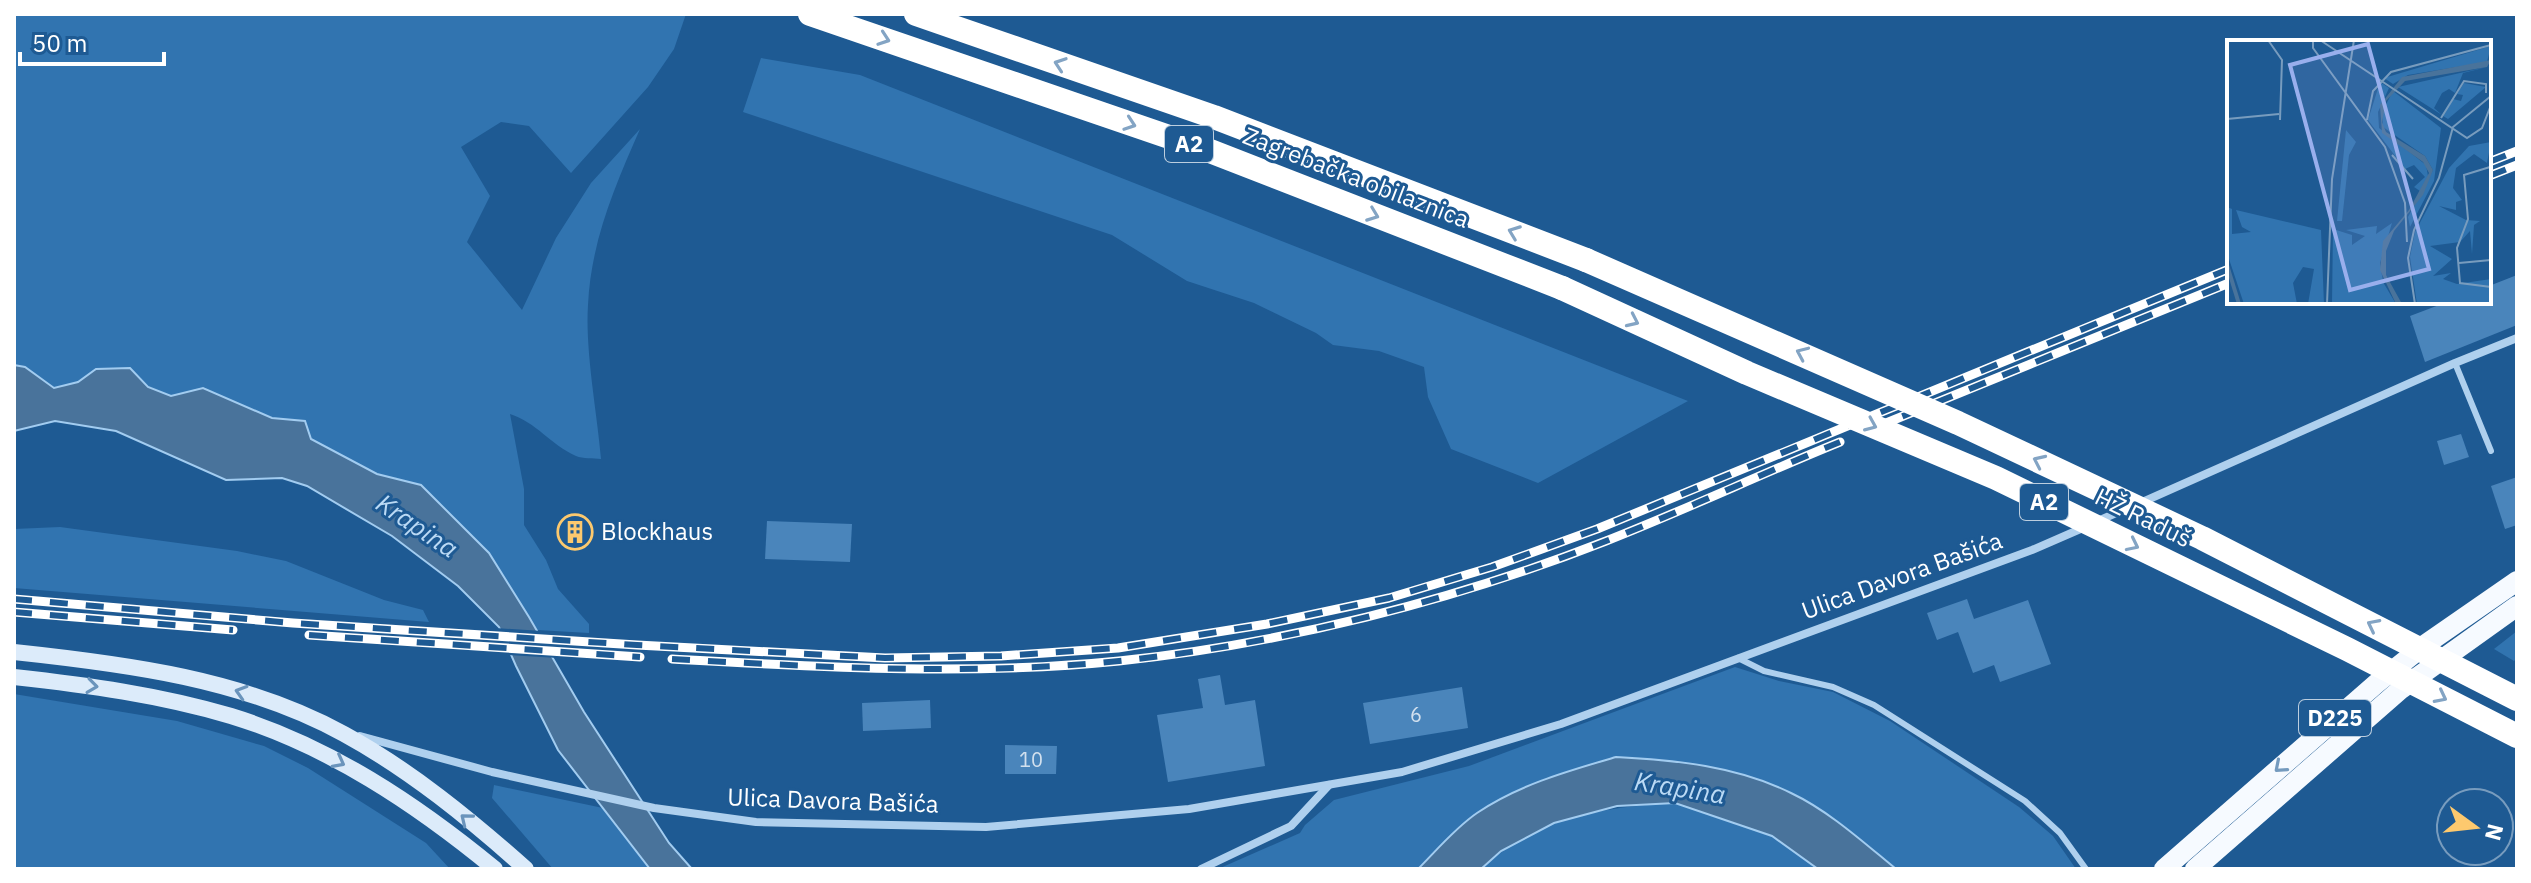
<svg xmlns="http://www.w3.org/2000/svg" width="2531" height="883" font-family="'IBM Plex Sans',sans-serif">
	<style>
		.green { fill: #3174b0 }
		.water { fill: #49739b; stroke: #a2ccf0; stroke-width: 2 }
		.pier { fill: #1e5a93 }
		.building { fill: #4a85bb }
		.lines { fill: none; stroke-linecap: round; stroke-linejoin: round }
		.service { stroke: #afd0ee; stroke-width: 6 }
		.minor { stroke: #afd0ee; stroke-width: 8 }
		.secondary { stroke: #dcebfa; stroke-width: 16 }
		.primary { stroke: #f6faff; stroke-width: 20 }
		.motorway { stroke: #fff; stroke-width: 24 }
		.rail-casing { stroke: #fff; stroke-width: 9 }
		.rail { stroke: #1e5a93; stroke-width: 6; stroke-dasharray: 18; stroke-linecap: butt }
		.motorway-bridge { stroke: #fff; stroke-width: 24 }
		.oneway { stroke: #83a4c4 }
		.oneway2 { stroke: #6a94bc }
		.oneway3 { stroke: #749abe }
		.labels { text-anchor: middle; stroke-width: 6; stroke-linejoin: round; paint-order: stroke }
		.number-label { font-size: 20px; fill: #d2e0ee }
		.shield { fill: #1e5a93; stroke: #bccedf; stroke-width: 2 }
		.shield-label { font-size: 22px; font-weight: bold; fill: #fff }
		.street-label { font-size: 24px; fill: #fff; stroke: #1e5a93 }
		.poi-label { font-size: 24px; fill: #fff; stroke: #1e5a93; text-anchor: start }
		.water-label { font-size: 26px; font-style: italic; fill: #bbdaf5; stroke: #1e5a93 }
		.inset-river { fill: none; stroke: #49739b; stroke-width: 4 }
		.inset-road { fill: none; stroke: #789cbe; stroke-width: 2 }
		.view { fill: #99afed; fill-opacity: 0.15; stroke: #99afed; stroke-width: 4 }
		.inset-edge { fill: none; stroke: #fff; stroke-width: 4 }
	</style>
	<rect width="100%" height="100%" fill="#1e5a93"/>
	<!-- green -->
	<g class="green">
		<path d="M14,14H686L674,49L648,87L571,173L529,126L501,122L461,147L490,196L467,242L522,310L556,238L591,183L640,129C615,186 591,241 588,305C585,351 597,412 601,459C593,458 583,459 576,456C551,445 536,422 510,414L524,489V525L546,560L558,589L589,624V633L537,630L529,617L421,485L377,474L311,439L304,421L272,418L203,388L171,396L96,369L78,383L54,388L25,367L14,365Z"/>
		<path d="M761,58L860,75L1688,401L1538,483L1451,449L1428,397L1424,367L1379,351L1333,345L1316,333L1254,303L1187,281L1112,235L743,112Z"/>
		<path d="M60,527L237,551L286,561L384,600L423,610L429,622L14,588V529Z"/>
		<path d="M2517,631V658L2514,661L2494,649Z"/>
		<path d="M1735,667L1779,681L1833,692L1890,721L2019,807L2053,836L2076,869H1896L1851,832L1737,773L1666,760L1616,757L1562,773L1515,793L1475,814L1418,869H1218L1300,833L1305,825L1334,800L1469,766Z"/>
		<path d="M14,694L177,721L264,746L308,768L426,843L450,869H14Z"/>
		<path d="M494,785L603,808L650,869H553L492,798Z"/>
		<path d="M1675,803L1772,836L1818,869H1481C1537,817 1602,807 1675,803Z"/>
	</g>
	<!-- water -->
	<g class="water">
		<path d="M14,365L25,367L54,388L78,382L96,369L130,368L148,387L171,396L203,388L272,418L305,421L311,439L377,474L421,485L489,553L529,617L584,712L669,843L692,869H650L558,750L516,666L499,627L458,586L392,536L307,486L282,478L226,480L116,431L55,421L14,431Z"/>
		<path d="M1616,757C1675,760 1737,766 1791,793C1829,811 1863,842 1896,869H1818L1772,836L1675,803L1617,806L1554,823L1501,851L1481,869H1418C1436,851 1455,828 1477,813C1518,785 1568,771 1616,757Z"/>
	</g>
	<!-- pier -->
	<path class="pier" d="M495,628L542,631L558,658L507,655Z"/>
	<!-- building -->
	<g class="building">
		<path d="M2517,275V325L2425,362L2410,316L2447,302H2489V286Z"/>
		<path d="M2461,434L2469,457L2444,465L2437,441Z"/>
		<path d="M2517,477V525L2505,529L2491,486Z"/>
		<path d="M579,515L591,535L572,549L558,529Z"/>
		<path d="M767,521L852,524L850,562L765,559Z"/>
		<path d="M1967,599L1974,619L2028,600L2051,664L2000,682L1994,665L1973,673L1958,632L1937,640L1927,613Z"/>
		<path d="M1220,675L1225,705L1255,700L1265,766L1168,782L1157,715L1203,708L1198,679Z"/>
		<path d="M1462,687L1468,728L1370,744L1363,703Z"/>
		<path d="M930,700L931,728L863,731L862,703Z"/>
		<path d="M1005,745L1057,746L1056,774H1005Z"/>
	</g>
	<g class="lines">
		<!-- service -->
		<g class="service">
			<path d="M2455,363L2491,451"/>
			<path d="M1738,658L1764,671L1833,687L1874,705L2025,801L2060,833L2086,869"/>
		</g>
		<!-- minor -->
		<g class="minor">
			<path d="M2138,504L2455,363L2517,338"/>
			<path d="M2098,521L2125,509"/>
			<path d="M360,736L492,772L654,808L756,822L986,827L1189,809L1402,772L1561,724L2032,550L2085,527"/>
			<path d="M1201,869L1291,826L1329,785"/>
		</g>
		<!-- secondary -->
		<g class="secondary">
			<path d="M14,652C127,664 244,679 344,734C410,770 470,819 526,869"/>
			<path d="M14,677C87,685 160,695 231,716C329,746 416,804 495,869"/>
		</g>
		<!-- primary -->
		<g class="primary">
			<path d="M2164,869L2377,683L2426,644L2517,581"/>
			<path d="M2195,869L2401,689L2517,606"/>
		</g>
		<!-- motorway -->
		<g class="motorway">
			<path d="M810,14L1210,151L1562,288"/>
			<path d="M916,14L1214,117L1586,260"/>
		</g>
		<defs>
			<g id="rail">
				<path d="M2489,162L2517,151"/>
				<path d="M2489,176L2517,165"/>
				<path d="M1869,430L2229,283"/>
				<path d="M14,599L293,623L637,645L885,658L1001,656L1118,648L1267,624L1389,598L1492,567L1597,529L2229,269"/>
				<path d="M14,612L233,630"/>
				<path d="M309,635L640,657"/>
				<path d="M672,659C821,667 970,676 1119,661C1282,644 1453,601 1606,541C1685,510 1761,474 1840,442"/>
			</g>
		</defs>
		<!-- rail casing -->
		<use href="#rail" class="rail-casing"/>
		<!-- rail -->
		<use href="#rail" class="rail"/>
		<!-- motorway-bridge -->
		<g class="motorway-bridge">
			<path d="M1586,260L1958,423L2202,538L2517,699"/>
			<path d="M1562,288L1747,373L1996,478L2347,649L2517,736"/>
		</g>
	</g>
	<!-- one-way arrows -->
	<defs><path id="oneway-chevron" d="M-2-3.5L2.5 0L-2 3.5" fill="none" stroke-width="1.6" stroke-linecap="round" stroke-linejoin="round" transform="scale(2)"/></defs>
	<g class="oneway">
		<use href="#oneway-chevron" transform="translate(884 39) rotate(19)"/>
		<use href="#oneway-chevron" transform="translate(1060 64) rotate(-161)"/>
		<use href="#oneway-chevron" transform="translate(1130 124) rotate(19)"/>
		<use href="#oneway-chevron" transform="translate(1373 215) rotate(21)"/>
		<use href="#oneway-chevron" transform="translate(1514 232) rotate(-159)"/>
		<use href="#oneway-chevron" transform="translate(1633 321) rotate(25)"/>
		<use href="#oneway-chevron" transform="translate(1802 353) rotate(-156)"/>
		<use href="#oneway-chevron" transform="translate(1871 425) rotate(23)"/>
		<use href="#oneway-chevron" transform="translate(2039 461) rotate(-155)"/>
		<use href="#oneway-chevron" transform="translate(2133 545) rotate(26)"/>
		<use href="#oneway-chevron" transform="translate(2373 625) rotate(-153)"/>
		<use href="#oneway-chevron" transform="translate(2441 697) rotate(27)"/>
	</g>
	<g class="oneway2">
		<use href="#oneway-chevron" transform="translate(92 686) rotate(8)"/>
		<use href="#oneway-chevron" transform="translate(241 692) rotate(-163)"/>
		<use href="#oneway-chevron" transform="translate(339 762) rotate(28)"/>
		<use href="#oneway-chevron" transform="translate(466 819) rotate(-141)"/>
	</g>
	<use class="oneway3" href="#oneway-chevron" transform="translate(2280 767) rotate(139)"/>
	<!-- icons -->
	<defs>
		<symbol id="building-ring" viewBox="-11 -11 22 22"><circle r="9.5" fill="#1e5a93" stroke="#fdc96e" stroke-width="1.5"/><path d="M-4-6H4V6H1V3H-1V6H-4ZM-2.5-4.3h1.7v1.8h-1.7ZM.8-4.3h1.7v1.8H.8ZM-2.5-1h1.7V.8h-1.7ZM.8-1h1.7V.8H.8Z" fill="#fdc96e"/></symbol>
	</defs>
	<g fill-rule="evenodd">
		<use href="#building-ring" x="555" y="512" width="40" height="40"/>
	</g>
	<g class="labels">
		<!-- number labels -->
		<g class="number-label">
			<text x="1416" y="722">6</text>
			<text x="1031" y="767">10</text>
		</g>
		<!-- shield labels -->
		<g class="shield">
			<rect x="1165" y="126" width="48" height="36" rx="6"/>
			<rect x="2020" y="484" width="48" height="36" rx="6"/>
			<rect x="2299" y="700" width="72" height="36" rx="6"/>
		</g>
		<g class="shield-label">
			<text x="1189" y="152">A2</text>
			<text x="2044" y="510">A2</text>
			<text x="2335" y="726">D225</text>
		</g>
		<!-- street labels -->
		<g class="street-label">
			<text transform="translate(1356 178) rotate(21)" y="8">Zagrebačka obilaznica</text>
			<text transform="translate(2143 518) rotate(26)" y="8">HŽ Raduš</text>
			<text transform="translate(1902 576) rotate(-20)" y="8">Ulica Davora Bašića</text>
			<text transform="translate(833 801) rotate(2)" y="8">Ulica Davora Bašića</text>
		</g>
		<!-- poi labels -->
		<g class="poi-label">
			<text x="601" y="540">Blockhaus</text>
		</g>
		<!-- water labels -->
		<g class="water-label">
			<text transform="translate(417 526) rotate(34)" y="9">Krapina</text>
			<text transform="translate(1680 788) rotate(9)" y="9">Krapina</text>
		</g>
	</g>
	<!-- overview -->
	<g transform="translate(2227 40)">
		<rect width="264" height="264" fill="#1e5a93"/>
		<path d="M264,6L260,22L181,35L166,44L157,38ZM264,26L236,33L228,53L222,49L215,53L207,68L215,75L171,47ZM153,42L162,48L151,72L152,88L199,125L201,136L193,151L187,147L198,137L187,125L178,129L141,80ZM237,43L259,47L221,79L216,76L226,59L234,61L236,55L230,54ZM166,51L214,88L207,141L183,187L181,177L206,130L198,116L156,87L155,72ZM119,90L129,102L122,115L115,181H110ZM264,102L260,123L247,114L229,128L226,148L235,160L229,162V170L212,166L239,180L253,181L247,185L245,214L243,191L233,202L203,206L225,219L206,236L224,233L216,239L230,244L264,239V264H190L183,217L188,192L222,128L242,106ZM0,167L5,169V194L24,192L15,187L9,170L94,190L97,264H81L87,229L76,227L66,243L70,264H17L0,213ZM165,183L153,223L156,242L169,264H105L106,189L125,195V205L138,196L119,190L150,186L149,194Z" fill="#3174b0"/>
		<path d="M264,20L260,27L178,41L159,61L155,82L159,92L198,116L206,130L196,155L167,191L159,211V235L175,264H169L153,230L156,201L182,170L202,133L196,122L155,93L153,65L175,37Z" fill="#49739b"/>
		<path class="inset-river" d="M0,225L12,264"/>
		<path class="inset-road" d="M41,0L55,20L53,80M86,0V8L158,107L178,163L180,202M93,0L240,98L255,88L264,65M214,78L237,41L259,44V53M0,79L52,74M140,80L146,51L164,32L264,5M165,115L186,139M263,127L237,135L241,179L230,208L233,243L264,247M232,223L264,220M100,264L105,139L127,0M188,264L181,218L187,190L212,138L226,87L264,56"/>
		<path class="view" d="M141,4L202,229L123,250L63,25Z"/>
		<rect width="264" height="264" class="inset-edge"/>
	</g>
	<!-- border -->
	<rect width="2531" height="883" fill="none" stroke="#ffffff" stroke-width="32"/>
	<!-- north arrow -->
	<g transform="translate(2475 827) rotate(105)"><circle r="38" fill="#1e5a93" stroke="#789cbe" stroke-width="2"/>
	<path d="M0-6L14 30L0 20L-14 30Z" fill="#fdc96e"/>
	<text y="-12" font-size="22" font-weight="bold" text-anchor="middle" fill="#ffffff">N</text>
	</g>
	<!-- scale -->
	<path d="M20 52v12h144v-12" fill="none" stroke="#ffffff" stroke-width="4"/>
	<text x="32" y="52" font-size="24" fill="#ffffff" stroke="#1e5a93" stroke-width="6" paint-order="stroke">50 m</text>
</svg>
